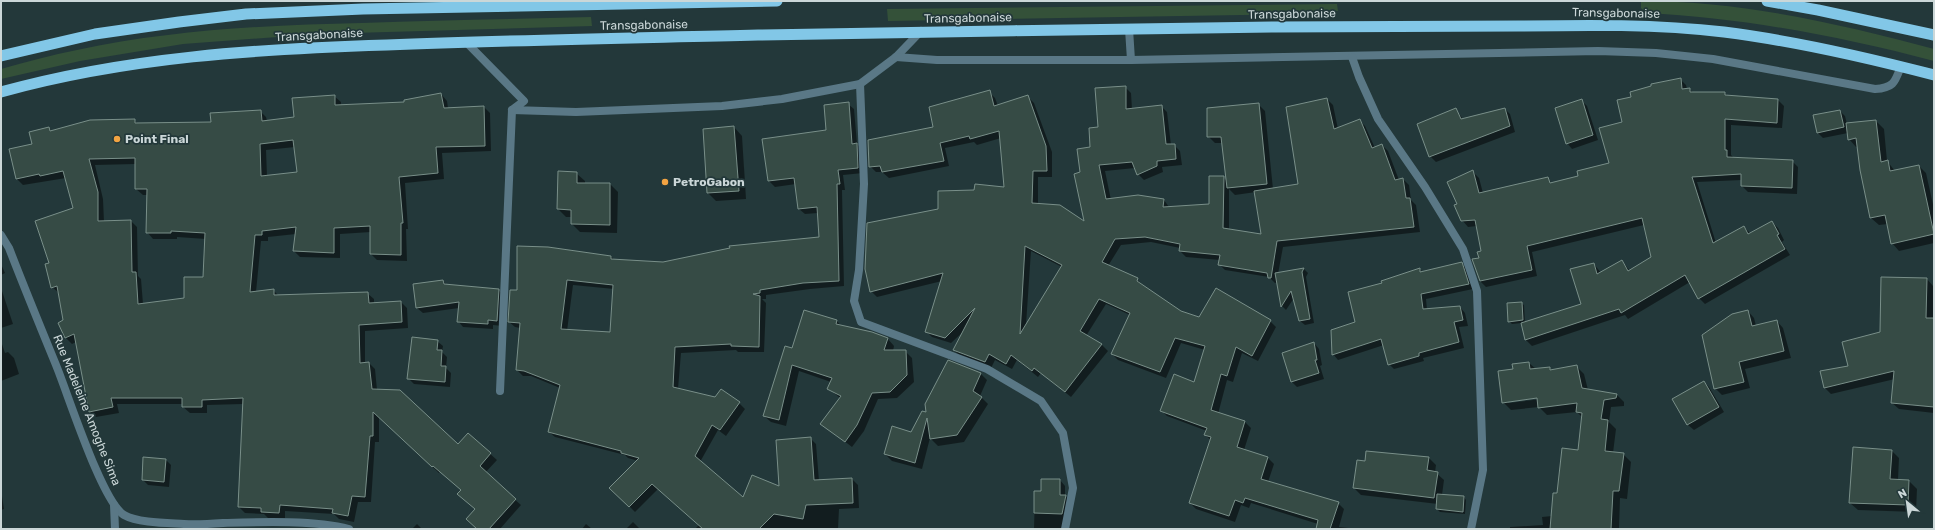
<svg xmlns="http://www.w3.org/2000/svg" width="1935" height="530" font-family="Rubik,sans-serif">
	<style>
		.green { fill: #345139 }
		.shadow { fill: #0007; fill-rule: evenodd }
		.building { fill: #364b45; stroke: #798f89; fill-rule: evenodd }
		.lines { fill: none; stroke-linecap: round; stroke-linejoin: round }
		.service { stroke: #5a7886; stroke-width: 8 }
		.minor { stroke: #5a7886; stroke-width: 8 }
		.trunk { stroke: #82c7e7; stroke-width: 11 }
		.poi-dot { fill: #f3a442; stroke: #23383a; stroke-width: 1.5 }
		.labels { text-anchor: middle; stroke-width: 3.5; stroke-linejoin: round; paint-order: stroke }
		.street-label { font-size: 12px; fill: #cbd7d8; stroke: #23383a }
		.poi-label { font-size: 12px; font-weight: bold; fill: #cbd7d8; stroke: #23383a; text-anchor: start }
	</style>
	<rect width="100%" height="100%" fill="#23383a"/>
	<!-- green -->
	<g class="green">
		<path d="M1644,1C1740,1 1841,24 1934,49V61C1839,36 1744,18 1646,13L1641,8V2Z"/>
		<path d="M1337,4L1338,11L1307,14L888,21L887,9Z"/>
		<path d="M591,17L592,26L318,34L183,44L80,61L1,79V69C26,62 52,55 77,50C170,30 267,25 362,23C439,20 515,19 591,17Z"/>
	</g>
	<!-- shadow -->
	<g class="shadow">
		<path d="M1680,79L1686,85L1687,89H1689L1694,93H1725L1728,96L1778,100L1784,106L1782,128L1731,125V155L1733,157L1792,161L1798,167L1797,194L1748,192L1742,186V180L1697,182L1716,243L1744,227L1750,233L1772,222L1778,228L1784,240L1782,242L1790,255L1705,304L1699,298L1690,282L1628,319L1625,315L1532,346L1526,340L1522,323L1512,324L1509,321L1521,303L1524,305L1525,323L1582,305L1594,264L1601,273L1622,261L1630,271L1652,258L1644,225L1532,252L1537,276L1486,287L1480,281V259L1482,252L1477,226L1468,227L1462,220L1459,204L1473,172L1479,178L1483,193L1547,179L1552,183L1579,177L1610,164L1632,98Z"/>
		<path d="M1125,87L1131,93L1132,109L1161,106L1167,112L1171,145H1174L1180,151L1182,165L1162,167L1163,172L1144,180L1138,174L1135,168L1105,171L1111,200H1164L1169,207L1210,205L1223,177L1227,181L1223,143H1215L1208,136L1258,104L1265,111L1273,189L1299,184L1327,99L1333,105L1338,129L1359,120L1365,126L1375,148L1382,145L1388,151L1399,180L1403,179L1409,185L1411,200L1416,205L1420,232L1283,247L1278,274L1304,269L1308,273L1306,277L1314,323L1305,325L1300,321L1294,298L1286,310L1282,306L1277,279L1276,283H1275L1269,277L1225,270L1219,264L1220,260L1186,257L1180,251V248L1151,242L1121,245L1108,266L1137,279L1143,286L1181,312L1200,318L1270,321L1276,327L1258,361L1242,353L1233,382L1227,380L1218,414L1245,422L1251,428L1244,450L1268,458L1274,464L1268,482L1338,503L1344,509L1339,527L1358,529H1317L1318,524L1251,503L1249,508L1241,505L1235,522L1196,509L1190,503L1211,440L1205,435L1207,431L1167,416L1161,410L1195,383L1205,350L1181,343L1166,378L1118,360L1112,354L1130,315L1106,304L1086,336L1102,345L1108,351L1071,397L1041,373L1038,377L1017,360L1012,369L995,360L991,368L960,356L954,350L964,331L951,343L932,337L926,331L942,281L877,297L871,291L940,210L975,190L1005,188L1001,138L977,145L974,142L945,148L949,166L889,178L882,172H876L870,166L989,92L995,98L998,106L1028,97L1034,103L1052,152V177H1038V204L1086,223L1081,173L1099,128ZM1229,189L1235,195L1256,192L1262,235L1229,230ZM1031,251L1062,267L1026,325Z"/>
		<path d="M441,94L447,101L448,108L484,107L490,113L491,151L442,153L444,179L405,183L408,229H406L407,261L377,260L371,254V232L340,234V258L300,257L294,251L296,234L268,237V241H261L256,292L273,290L279,296L367,293L374,299V304L401,302L407,308L408,328L365,331V363H369L375,369L377,390L458,446L468,434L497,460L485,473L521,505L500,529H477L476,510L462,490L440,471L439,473L379,416V442H375L371,502H358L354,522L339,519L334,514L285,511V518H268L264,514L245,513L239,507L243,404L207,405V413H190L183,407V404H117L119,413L96,417L89,411L76,342L72,344L66,338L59,293L52,287L50,264L74,208L66,178L23,185L16,178L33,145L49,128L52,131L134,120L138,124L212,123L260,111L266,117L267,121L295,118L334,96L341,102V106L406,103ZM295,147L298,173L267,176L266,150ZM136,164V189L143,195H148L147,232L153,239H177V237L206,239L204,278L185,299L143,304L141,279L138,276L137,227L131,221L104,222L103,199L95,165Z"/>
		<path d="M1581,100L1587,106L1598,140L1572,149L1567,143Z"/>
		<path d="M848,104L854,109L857,144L862,149L863,173L843,175L845,190H842L844,286L810,289L766,295V299H762L766,303L764,352H738L736,350L681,353L678,389L739,403L745,409L726,436L718,430L700,462L743,499L780,488L810,438L816,444L819,481L852,479L858,485L859,508L839,509L838,529H695L699,525L658,489L635,512L611,488L638,461L628,458L625,455L555,437L549,432L560,388L531,376H523L517,370L520,328L515,327L509,322L518,291L611,256L614,260L663,263L820,238L818,213L805,214L799,209L796,184L775,187L769,181L827,130ZM573,285L614,289L611,333L567,331Z"/>
		<path d="M1505,109L1510,114L1515,132L1436,162L1430,156L1456,110L1463,119Z"/>
		<path d="M1840,111L1845,116L1847,124L1876,121L1884,129L1887,161L1895,171L1919,166L1926,173L1934,209V243L1899,251L1892,243L1888,224L1879,225L1871,218L1861,170L1858,146L1856,147L1849,139L1848,133L1823,138L1817,132Z"/>
		<path d="M734,127L742,136L746,199L716,201L708,193Z"/>
		<path d="M576,173L585,181V184H610L618,192L617,233L580,232L572,224V217H566L558,209Z"/>
		<path d="M1461,263L1466,268L1473,289L1426,299L1427,310L1460,307L1465,313L1468,326L1459,327L1464,348L1423,358L1424,361L1394,369L1389,364L1384,345L1338,360L1333,354L1383,284L1420,269L1423,272Z"/>
		<path d="M1,264L5,273L1,275Z"/>
		<path d="M1927,279L1933,286L1934,413L1899,409L1892,403L1895,379L1831,394L1824,387L1849,367Z"/>
		<path d="M443,281L447,285L498,290L504,295L503,326L493,325V329L463,327L458,321L459,308L423,313L417,308Z"/>
		<path d="M1,288L13,324L1,328Z"/>
		<path d="M1748,311L1754,318L1756,326L1777,321L1783,328L1791,358L1745,369L1750,388L1722,395L1715,388Z"/>
		<path d="M837,321L842,327L888,339L894,346L893,351H905L912,358L914,382L897,398L878,399L864,431L852,447L822,424L840,398L828,388L831,382L799,371L786,426L771,422L764,416L792,350Z"/>
		<path d="M1,341L5,353L8,352L14,358L19,374L1,381Z"/>
		<path d="M437,341L443,346L442,352L447,357L446,368L451,373L450,387L414,384L408,378Z"/>
		<path d="M1314,343L1319,349L1322,365L1320,366L1324,379L1297,387L1292,382L1283,353Z"/>
		<path d="M1529,363L1536,369L1549,368L1553,371L1576,366L1584,374L1588,390L1616,394L1624,402V406L1611,407L1609,422L1616,429L1613,453L1623,454L1631,462L1627,499L1620,498L1619,529H1510V527L1543,525L1542,517L1552,516L1558,494L1579,451L1583,418L1577,412L1547,415L1539,407L1511,410L1503,402L1514,370L1513,364ZM1542,397V399L1508,403V401Z"/>
		<path d="M980,373L987,380L980,396L988,404L964,442L938,446L930,438L922,469L892,461L885,454L911,433L928,414Z"/>
		<path d="M1704,382L1709,387L1724,412L1694,430L1688,425L1674,400Z"/>
		<path d="M1892,451L1899,458L1898,480L1909,481L1917,489L1916,512L1858,510L1850,503Z"/>
		<path d="M1429,458L1436,465L1435,472L1444,480L1442,495L1464,497L1466,500L1465,514L1440,512L1437,509L1438,504L1361,495L1354,488L1366,462Z"/>
		<path d="M166,460L171,465L169,487L148,485L143,480Z"/>
		<path d="M1060,480L1065,486V496L1071,501L1065,529H1034L1035,492H1042Z"/>
		<path d="M1,490L4,509L1,510Z"/>
		<path d="M633,522L640,529H626Z"/>
		<path d="M417,524L422,529H412Z"/>
		<path d="M586,524L592,529H582Z"/>
	</g>
	<!-- building -->
	<g class="building">
		<path d="M1681,78L1682,89L1690,88V92H1725V95L1778,99L1777,123L1725,119V150H1727V157L1793,160L1792,188L1741,186V174L1692,177L1713,243L1744,226L1748,234L1772,221L1779,234L1777,235L1785,249L1698,299L1685,275L1621,313L1619,309L1525,340L1521,323L1581,304L1570,269L1594,263L1597,274L1622,260L1628,271L1651,257L1642,218L1527,246L1532,270L1480,281L1472,259L1479,258L1477,252L1481,251L1475,220L1461,221L1454,205L1457,204L1447,182L1473,170L1479,193L1548,177L1550,183L1578,176L1577,171L1609,163L1599,128L1622,122L1617,100L1631,97L1630,92L1651,86V84Z"/>
		<path d="M1126,86V109L1162,105L1166,144H1175L1176,159L1157,161V166L1137,175L1132,162L1099,165L1106,199L1138,195L1164,199L1163,207L1209,204V176H1224L1223,228L1261,234L1254,191L1298,184L1286,107L1327,98L1334,129L1360,119L1372,148L1382,144L1395,180L1403,178L1406,198H1410L1414,227L1277,241L1271,278H1268L1267,273L1218,265L1220,255L1179,251L1180,244L1145,237L1115,239L1102,262L1138,278L1137,281L1181,311L1199,317L1216,288L1271,320L1252,356L1236,347L1227,376L1221,374L1211,410L1245,421L1237,447L1268,457L1261,479L1339,502L1330,529H1316L1318,520L1245,498L1243,503L1235,500L1229,516L1189,503L1211,437L1204,435L1207,428L1160,411L1174,374L1194,382L1205,346L1175,338L1160,372L1111,354L1130,313L1099,299L1080,331L1102,344L1065,392L1034,368L1032,371L1011,355L1006,364L989,354L985,362L953,350L975,308L945,338L925,332L943,273L870,292L865,269L867,223L938,209V191L974,190L975,184L1004,187L999,131L970,139L969,136L940,143L944,161L882,172L880,166L869,167L868,140L933,127L929,107L990,90L994,106L1028,95L1046,146L1047,171H1033L1032,203L1060,205L1084,221L1074,174L1080,172L1077,149L1090,147L1089,128L1098,127L1095,88ZM1025,246L1062,265L1020,334Z"/>
		<path d="M441,93L444,108L484,106L485,146L436,147L438,173L399,177L403,223H401V255L370,254V226L334,228V253L293,251L296,227L262,231V235H255L250,292L274,289V295L368,292L369,303L401,301L402,322L359,325L360,363L369,362L372,389L400,390L458,444L468,433L491,453L480,466L516,499L489,529H477L466,519L475,509L457,494L461,490L433,466L432,467L373,412V436H370L365,497L352,496L348,516L332,513L333,509L280,505L279,513L261,512V508L238,507L243,398L202,400V407H182V398H111L113,407L89,412L74,334L65,338L58,323L63,320L57,286L51,288L45,264L49,263L35,221L73,208L63,171L40,176L39,174L16,179L9,149L32,144L29,132L49,127L50,131L90,120L135,119V123L211,122L210,113L261,110L262,121L294,117L292,98L335,95V105L404,102V100ZM293,140L297,172L261,176L260,144ZM135,158V189H147L146,233H171V231L205,233L203,277H184V298L138,304L136,272H132L131,220L98,221V192L89,159Z"/>
		<path d="M1582,99L1593,135L1566,144L1555,108Z"/>
		<path d="M849,102L852,144L857,143L858,168L838,170L840,184H837L839,281L803,283L760,290V293L753,294L760,296L759,347L731,346V344L675,347L673,387L715,397L721,389L740,402L720,430L712,425L695,456L743,497L752,475L779,486L776,440L811,437L814,480L852,478L853,503L806,505L803,519L774,514L759,529H703L652,484L629,507L609,488L639,458L621,453V451L548,432L560,385L524,371L516,370L520,323L508,322L510,290H517V246L548,247L611,256V259L663,262L730,248L729,246L819,237L817,207L798,209L794,178L768,181L762,139L826,130L824,105ZM567,280L613,285L610,332L561,329Z"/>
		<path d="M1259,103L1267,184L1227,188L1221,137H1207V108Z"/>
		<path d="M1456,108L1461,119L1505,108L1510,126L1429,157L1417,124Z"/>
		<path d="M1840,110L1844,127L1817,133L1813,115Z"/>
		<path d="M1876,120L1881,162L1888,160L1890,171L1919,165L1934,234L1891,244L1885,215L1870,218L1860,170L1856,138L1848,140L1846,123Z"/>
		<path d="M734,126L739,191L707,193L703,129Z"/>
		<path d="M558,171L577,172V183H610V225L571,224V210L557,209Z"/>
		<path d="M1462,262L1469,284L1421,294L1423,309L1460,306L1463,320L1454,322L1459,342L1419,353V356L1388,365L1381,339L1332,355L1331,330L1355,322L1348,292L1382,283L1381,281L1420,268V272Z"/>
		<path d="M1304,268L1302,272L1310,319L1299,321L1291,291L1281,307L1275,273Z"/>
		<path d="M1881,277L1927,278L1926,318H1934V407L1891,403L1894,371L1824,388L1820,371L1848,366L1842,342L1880,332Z"/>
		<path d="M443,280L444,284L499,289L497,321L488,320V324L457,322L459,302L416,308L413,284Z"/>
		<path d="M1522,302L1523,320L1508,322L1507,303Z"/>
		<path d="M804,310L837,320L836,324L872,332L888,338L884,350H906L907,375L890,392L872,393L857,425L845,442L820,424L841,396L827,389L832,378L792,365L779,420L763,416L785,346L792,348Z"/>
		<path d="M1748,310L1752,326L1777,320L1784,351L1739,362L1744,382L1714,389L1702,335L1732,314Z"/>
		<path d="M412,337L438,340L437,350H442L441,366H446L445,382L407,379Z"/>
		<path d="M1314,342L1317,360H1315L1319,373L1291,382L1282,353Z"/>
		<path d="M948,360L981,373L973,391L982,397L957,435L930,439L927,418L915,463L884,454L892,426L911,432L922,411L926,412L925,404Z"/>
		<path d="M1529,362L1530,369L1550,367V370L1577,365L1582,388L1617,394L1616,398L1604,400L1601,419L1608,420L1605,451L1624,453L1619,491H1613L1611,529H1550L1553,493H1557L1562,448L1578,450L1582,413L1576,412L1577,403L1538,408L1537,398L1502,403L1498,371L1513,369L1512,364Z"/>
		<path d="M1704,381L1719,407L1687,425L1672,399Z"/>
		<path d="M1853,447L1892,450L1890,479L1909,480L1908,505L1849,503Z"/>
		<path d="M1366,451L1429,457L1427,470L1438,472L1434,498L1353,488L1357,460L1365,461Z"/>
		<path d="M143,457L166,459L164,482L142,480Z"/>
		<path d="M1041,479H1060V495H1066L1062,514L1034,513V491H1041Z"/>
		<path d="M1437,494L1464,496L1463,512L1436,509Z"/>
	</g>
	<g class="lines">
		<!-- service -->
		<g class="service">
			<path d="M466,42L524,101L512,110L576,112L722,106L782,99L860,84"/>
			<path d="M500,391L512,110"/>
		</g>
		<!-- minor -->
		<g class="minor">
			<path d="M1129,29L1131,60"/>
			<path d="M921,31L896,57L860,84L864,184L859,270L854,301L861,322L987,369L1041,401L1063,433L1073,488L1065,529"/>
			<path d="M896,57L937,60H1131L1598,51L1656,53L1713,59L1875,89C1894,88 1895,82 1901,66"/>
			<path d="M1352,57L1359,77L1378,119L1425,187L1463,249L1477,291L1483,470L1471,529"/>
			<path d="M1,235L9,248C24,287 40,326 56,365C68,394 102,502 124,515C138,523 167,523 184,524C197,525 210,524 223,523C259,522 315,520 349,529"/>
			<path d="M114,505L115,529"/>
		</g>
		<!-- trunk -->
		<g class="trunk">
			<path d="M1767,1L1818,10L1934,35"/>
			<path d="M1,56L95,34L179,22L246,14L363,9L777,1"/>
			<path d="M1,92C127,57 258,49 387,45C511,40 635,38 758,35C930,31 1103,30 1275,27C1356,26 1438,27 1519,26C1587,25 1656,24 1724,32C1795,41 1865,57 1934,75"/>
		</g>
	</g>
	<!-- markers -->
	<g class="poi-dot">
		<circle cx="117" cy="139" r="4"/>
		<circle cx="665" cy="182" r="4"/>
	</g>
	<g class="labels">
		<!-- street labels -->
		<g class="street-label">
			<text transform="translate(1616 13) rotate(1)" y="4">Transgabonaise</text>
			<text transform="translate(1292 14) rotate(-1)" y="4">Transgabonaise</text>
			<text transform="translate(968 18) rotate(-1)" y="4">Transgabonaise</text>
			<text transform="translate(644 25) rotate(-1)" y="4">Transgabonaise</text>
			<text transform="translate(319 35) rotate(-3)" y="4">Transgabonaise</text>
			<text transform="translate(87 410) rotate(68)" y="4">Rue Madeleine Amoghe Sima</text>
		</g>
		<!-- poi labels -->
		<g class="poi-label">
			<text x="125" y="143">Point Final</text>
			<text x="673" y="186">PetroGabon</text>
		</g>
	</g>
	<!-- border -->
	<rect width="1935" height="530" fill="none" stroke="#cbd7d8" stroke-width="4"/>
	<!-- north arrow -->
	<g transform="translate(1907 502) rotate(331)" stroke="#23383a" stroke-width="3" paint-order="stroke">
	<path d="M0-3L7 15L0 10L-7 15Z" fill="#cbd7d8"/>
	<text y="-6" font-size="11" font-weight="bold" text-anchor="middle" fill="#cbd7d8">N</text>
	</g>
</svg>
